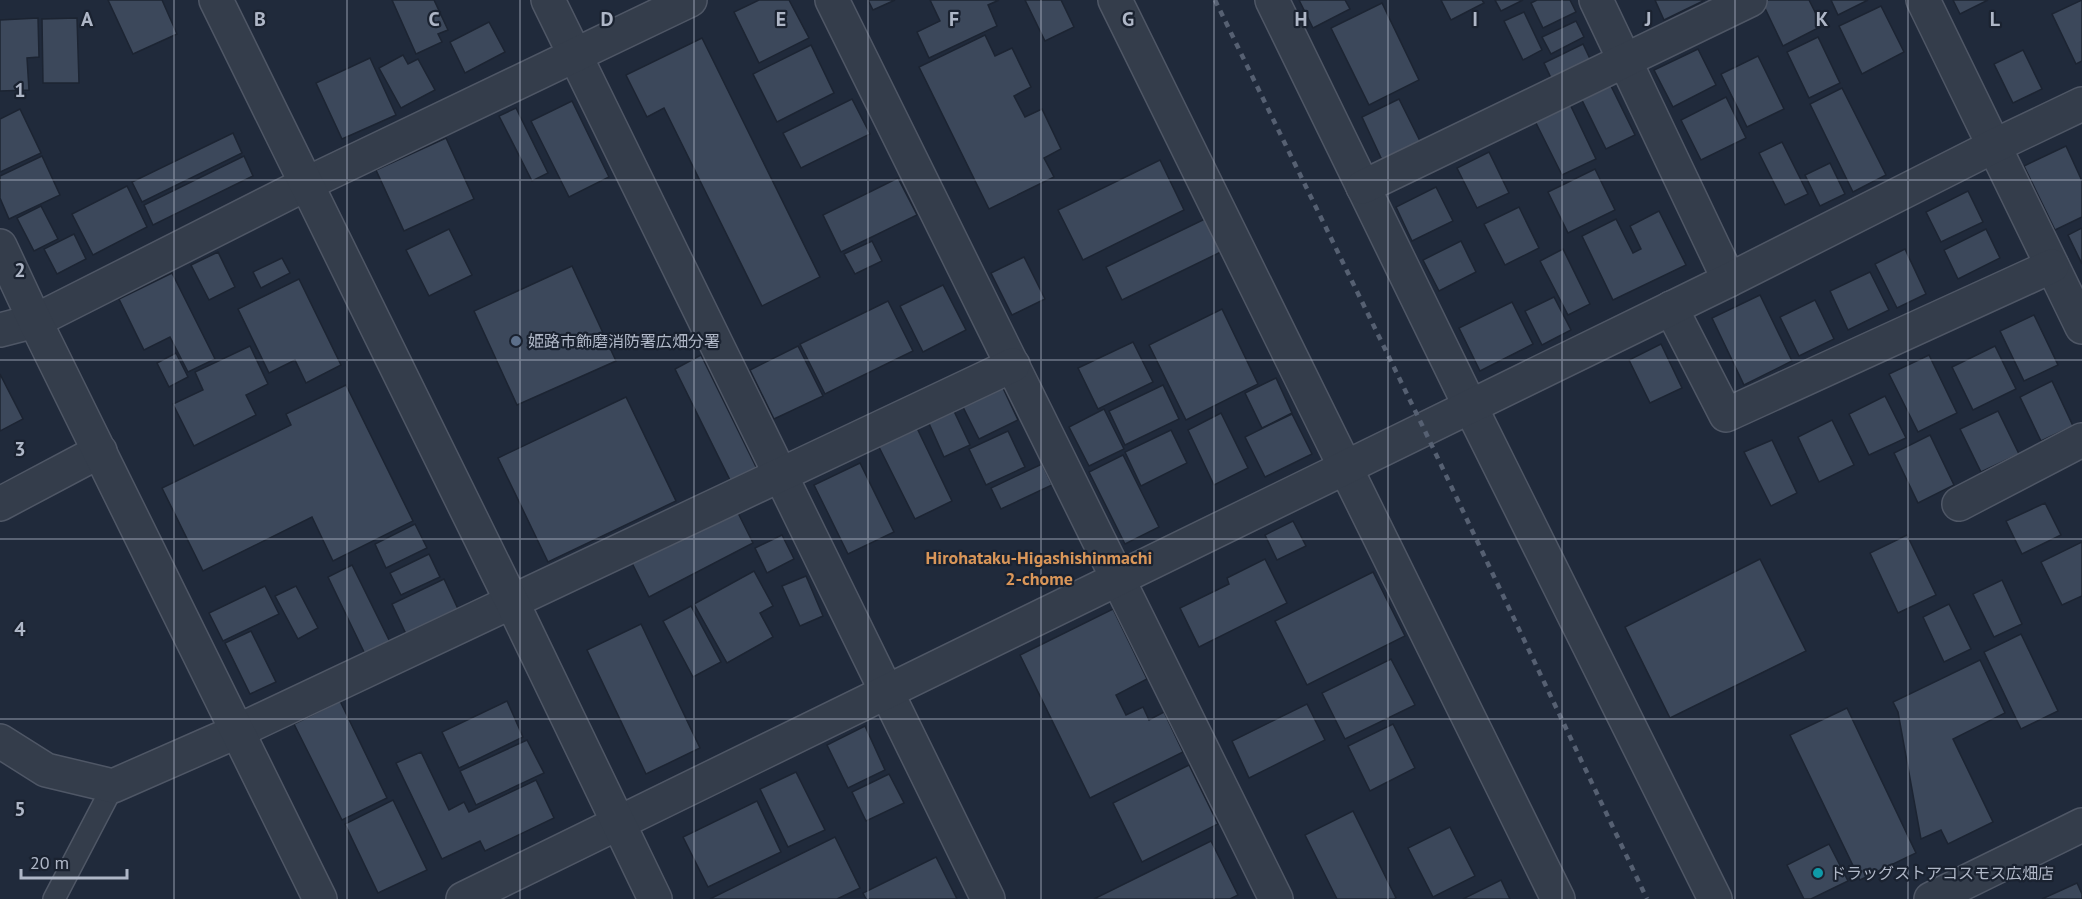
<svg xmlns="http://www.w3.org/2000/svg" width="2082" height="899" font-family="'PT Sans','Noto Sans JP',sans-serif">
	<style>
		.building { fill: #3c485b; stroke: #1c2432; stroke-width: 1.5 }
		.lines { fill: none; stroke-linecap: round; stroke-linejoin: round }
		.service-casing { stroke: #4f5766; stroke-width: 24 }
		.minor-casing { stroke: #4f5766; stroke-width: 36 }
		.tertiary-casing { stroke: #4f5766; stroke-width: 36 }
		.service { stroke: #343d4b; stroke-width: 21 }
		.minor { stroke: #343d4b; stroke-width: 33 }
		.tertiary { stroke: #343d4b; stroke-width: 33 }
		.rail { stroke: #566072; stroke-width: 4.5; stroke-dasharray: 6 6; stroke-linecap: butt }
		.grid { fill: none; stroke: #afb7c7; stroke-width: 1.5; stroke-opacity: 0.55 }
		.service-dot { fill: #5c6f8a; stroke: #1a2230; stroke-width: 2 }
		.culture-dot { fill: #0f9aa8; stroke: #1a2230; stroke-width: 2 }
		.labels { text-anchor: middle; stroke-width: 4.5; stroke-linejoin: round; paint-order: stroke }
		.poi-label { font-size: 16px; fill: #afb7c7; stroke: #1a2230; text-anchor: start }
		.neighbourhood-label { font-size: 18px; font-weight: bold; fill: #d99659; stroke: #1a2230 }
		.grid-label { font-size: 20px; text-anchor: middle; font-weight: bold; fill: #afb7c7; stroke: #1a2230; stroke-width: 4.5; stroke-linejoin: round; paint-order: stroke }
	</style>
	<rect width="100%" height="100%" fill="#202a3b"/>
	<!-- building -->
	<g class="building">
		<path d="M108,0H162L177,34L133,54Z"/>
		<path d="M392,0H434L448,30L438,34L442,42L416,54Z"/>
		<path d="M759,0H789L809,38L759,63L734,12Z"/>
		<path d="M868,0H895L873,10Z"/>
		<path d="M930,0H999L988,5L997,26L929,58L917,32L940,21Z"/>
		<path d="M1025,0H1061L1074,27L1045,41Z"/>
		<path d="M1299,0H1345L1350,9L1313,28Z"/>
		<path d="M1441,0H1482L1484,3L1451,20Z"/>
		<path d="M1495,0H1523L1501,11Z"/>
		<path d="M1537,0H1570L1576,12L1543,28L1531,3Z"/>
		<path d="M1655,0H1705L1664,20Z"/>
		<path d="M1767,0H1809L1822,26L1783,46L1762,2Z"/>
		<path d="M1831,0H1868L1838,15Z"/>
		<path d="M1953,0H1988L1960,14Z"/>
		<path d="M2082,0V61L2076,64L2052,14Z"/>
		<path d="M1382,3L1419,80L1369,105L1331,28Z"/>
		<path d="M1881,6L1904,52L1862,74L1839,26Z"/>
		<path d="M1524,12L1542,50L1523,60L1504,21Z"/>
		<path d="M38,18L39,57L27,58L29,90L0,91V20Z"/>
		<path d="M77,18L79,83H43L42,19Z"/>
		<path d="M1576,21L1584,37L1551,54L1542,37Z"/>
		<path d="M489,22L505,52L465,73L450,42Z"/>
		<path d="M985,35L995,56L1012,48L1031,87L1014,96L1025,117L1042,109L1061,149L1044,158L1054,177L989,209L919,67Z"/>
		<path d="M1818,37L1840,83L1809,98L1787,52Z"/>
		<path d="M702,38L820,277L762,306L664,108L647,117L626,75Z"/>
		<path d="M1583,44L1591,61L1552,80L1544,63Z"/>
		<path d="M811,45L834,93L777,122L753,74Z"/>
		<path d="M1698,49L1716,85L1673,107L1654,70Z"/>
		<path d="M2023,50L2042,89L2013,103L1994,64Z"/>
		<path d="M403,55L408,64L418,59L435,90L401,108L379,68Z"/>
		<path d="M1758,56L1784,109L1747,127L1721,74Z"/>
		<path d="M370,58L396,115L342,139L316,83Z"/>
		<path d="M1608,80L1635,135L1606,149L1579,94Z"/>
		<path d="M1842,88L1886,175L1853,192L1810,104Z"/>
		<path d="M1726,97L1746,138L1701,160L1681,120Z"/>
		<path d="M1567,98L1596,159L1562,175L1532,115Z"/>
		<path d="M852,99L870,134L801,168L783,133Z"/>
		<path d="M1399,99L1420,141L1382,160L1362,117Z"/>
		<path d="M572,101L609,177L569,197L531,121Z"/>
		<path d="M516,108L548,173L532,181L499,116Z"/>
		<path d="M20,109L41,153L0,172V119Z"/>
		<path d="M233,133L242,153L142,202L132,182Z"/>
		<path d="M446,138L474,199L404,231L376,170Z"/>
		<path d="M1782,142L1808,194L1785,205L1759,153Z"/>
		<path d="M2066,146L2082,181V217L2055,230L2024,166Z"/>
		<path d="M1489,152L1509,193L1477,208L1457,168Z"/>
		<path d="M42,156L60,195L9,219L0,198V176Z"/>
		<path d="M244,156L253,176L153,225L144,205Z"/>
		<path d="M1160,160L1184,210L1083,260L1058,210Z"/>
		<path d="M1830,163L1845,194L1820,206L1805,175Z"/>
		<path d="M1595,169L1615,210L1568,233L1548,192Z"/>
		<path d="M898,178L917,215L841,252L823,215Z"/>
		<path d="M127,186L147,227L93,255L72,214Z"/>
		<path d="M1436,187L1453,221L1412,241L1396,207Z"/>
		<path d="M1968,191L1983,222L1941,242L1926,212Z"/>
		<path d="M41,206L58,239L34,251L17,218Z"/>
		<path d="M1519,207L1539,248L1505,265L1484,224Z"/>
		<path d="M1659,211L1686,265L1613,300L1582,236L1616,219L1633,253L1641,249L1630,226Z"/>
		<path d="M1211,216L1227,249L1122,300L1106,267Z"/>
		<path d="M2082,228V264L2068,235Z"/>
		<path d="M449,229L472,275L429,296L406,250Z"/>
		<path d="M1986,229L2000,258L1958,279L1944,250Z"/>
		<path d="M74,234L86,259L57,274L44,249Z"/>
		<path d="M872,241L882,261L855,274L844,254Z"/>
		<path d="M1461,241L1476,272L1439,291L1423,260Z"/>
		<path d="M1563,249L1590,304L1568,315L1540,261Z"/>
		<path d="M1905,249L1926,294L1897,308L1875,264Z"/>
		<path d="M218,252L235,287L209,300L191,265Z"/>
		<path d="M1024,257L1045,299L1012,315L991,273Z"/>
		<path d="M282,258L290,273L261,288L253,272Z"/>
		<path d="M572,266L616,361L517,405L474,311Z"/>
		<path d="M1870,272L1889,310L1848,330L1830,291Z"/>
		<path d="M172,273L215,359L188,372L170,337L144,350L119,299Z"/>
		<path d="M299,279L341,365L306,383L295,360L269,373L238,309Z"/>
		<path d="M943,285L966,330L923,352L900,306Z"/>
		<path d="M1760,295L1792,361L1744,385L1712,318Z"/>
		<path d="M1554,297L1571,330L1542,345L1525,311Z"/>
		<path d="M1815,300L1834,339L1799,356L1780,317Z"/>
		<path d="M888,301L913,351L825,394L800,344Z"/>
		<path d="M1512,302L1533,344L1480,371L1459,328Z"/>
		<path d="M1222,309L1258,384L1186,420L1149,345Z"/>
		<path d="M2034,315L2058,365L2024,381L2000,331Z"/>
		<path d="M1133,342L1153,382L1098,409L1078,368Z"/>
		<path d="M1661,344L1682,388L1650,403L1629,360Z"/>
		<path d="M250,346L268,384L246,395L256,415L194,446L173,404L203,390L195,372Z"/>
		<path d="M798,346L823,396L774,419L750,370Z"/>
		<path d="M1995,346L2016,389L1973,410L1952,367Z"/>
		<path d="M176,353L188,377L169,387L157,363Z"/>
		<path d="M701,355L757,469L731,482L675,369Z"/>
		<path d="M1929,355L1957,413L1918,432L1889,374Z"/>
		<path d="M0,374L23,419L0,431Z"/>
		<path d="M1276,378L1292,413L1262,428L1245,393Z"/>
		<path d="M2052,381L2073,426L2041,441L2020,397Z"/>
		<path d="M346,385L413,521L333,561L312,517L203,571L162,488L291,425L286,414Z"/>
		<path d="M1163,385L1179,419L1125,445L1109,411Z"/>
		<path d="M1002,386L1018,420L979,439L962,405Z"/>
		<path d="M1885,396L1906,438L1869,455L1849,414Z"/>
		<path d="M626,397L676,501L548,562L498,458Z"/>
		<path d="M952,407L970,445L944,457L927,419Z"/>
		<path d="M1104,409L1124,449L1089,466L1069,427Z"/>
		<path d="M1998,411L2019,454L1981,472L1960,429Z"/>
		<path d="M1221,413L1248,468L1214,485L1188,430Z"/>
		<path d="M1292,414L1312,454L1265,477L1245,437Z"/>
		<path d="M1832,420L1854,465L1819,482L1798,437Z"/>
		<path d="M915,424L952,501L915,519L877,443Z"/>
		<path d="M1171,430L1187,463L1141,486L1125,452Z"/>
		<path d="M1008,431L1025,467L986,485L969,449Z"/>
		<path d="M1930,435L1954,485L1918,503L1894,453Z"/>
		<path d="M1772,440L1797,493L1771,506L1744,452Z"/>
		<path d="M1123,455L1159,527L1125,544L1089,472Z"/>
		<path d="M860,463L894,532L848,554L814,485Z"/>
		<path d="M1042,464L1052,485L1001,509L991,488Z"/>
		<path d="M2045,503L2061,535L2022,554L2006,521Z"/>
		<path d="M736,509L753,543L649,597L632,563Z"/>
		<path d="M1293,521L1306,546L1277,560L1265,535Z"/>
		<path d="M415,524L427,548L386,568L375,544Z"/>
		<path d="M782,535L794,559L767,573L755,548Z"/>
		<path d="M1907,535L1936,595L1898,613L1870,553Z"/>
		<path d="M2082,542V596L2062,605L2041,562Z"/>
		<path d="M429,554L440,577L401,595L390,573Z"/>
		<path d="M1265,559L1287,603L1199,647L1180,608L1229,584L1227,578Z"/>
		<path d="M1760,559L1806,651L1670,718L1625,627Z"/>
		<path d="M352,565L390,642L365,654L328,577Z"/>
		<path d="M754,571L773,606L760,613L773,637L727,663L694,604Z"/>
		<path d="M1373,572L1405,636L1307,685L1275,621Z"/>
		<path d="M806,576L823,616L800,626L782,586Z"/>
		<path d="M444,579L458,609L406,634L392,604Z"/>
		<path d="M2002,580L2022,624L1994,637L1973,594Z"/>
		<path d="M265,586L279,614L223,641L209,613Z"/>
		<path d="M296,586L318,628L298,639L275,596Z"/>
		<path d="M1949,604L1971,649L1944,662L1923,617Z"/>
		<path d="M691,606L721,662L693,677L663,621Z"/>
		<path d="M1113,609L1147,679L1116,695L1126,715L1143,707L1149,720L1164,712L1183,752L1090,798L1020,655Z"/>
		<path d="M641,624L700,748L646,774L587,650Z"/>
		<path d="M251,631L276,682L250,694L225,643Z"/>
		<path d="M2021,634L2058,711L2021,729L1984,652Z"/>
		<path d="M1391,659L1415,705L1345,739L1322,693Z"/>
		<path d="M1980,660L2005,713L1953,739L1993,822L1948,844L1941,830L1921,839L1898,712L1893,702Z"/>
		<path d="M340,701L387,798L342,820L294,724Z"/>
		<path d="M507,701L523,737L459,768L442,732Z"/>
		<path d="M1307,704L1325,740L1249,778L1232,741Z"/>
		<path d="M1847,708L1916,853L1860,880L1790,735Z"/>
		<path d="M1393,724L1415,768L1370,791L1348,746Z"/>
		<path d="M865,726L885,770L848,788L827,745Z"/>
		<path d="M527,740L544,773L476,805L460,771Z"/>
		<path d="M421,752L449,810L464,802L469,812L536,780L554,818L485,851L480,841L442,859L396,763Z"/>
		<path d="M1189,765L1218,824L1142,862L1113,803Z"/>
		<path d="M796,772L825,830L788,847L760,789Z"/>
		<path d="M889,774L904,803L866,821L852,792Z"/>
		<path d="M393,800L427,870L378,893L345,824Z"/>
		<path d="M757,801L781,852L708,887L683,837Z"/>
		<path d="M1353,811L1396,898L1394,899H1337L1305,835Z"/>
		<path d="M1450,827L1475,876L1433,897L1408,848Z"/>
		<path d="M835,837L860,888L837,899H710Z"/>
		<path d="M1211,841L1238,895L1230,899H1094Z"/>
		<path d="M1829,844L1848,881L1811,899H1804L1787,865Z"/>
		<path d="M936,857L957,899H866L863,893Z"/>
		<path d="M1501,880L1510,899H1463Z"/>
		<path d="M2077,883L2082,894V899H2042Z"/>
	</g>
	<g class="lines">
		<defs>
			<path id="service" d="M54,899L113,786"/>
			<g id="minor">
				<path d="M548,0L988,899"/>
				<path d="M832,0L1276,899"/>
				<path d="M1115,0L1558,899"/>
				<path d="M1272,0L1470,406L1715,899"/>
				<path d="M1596,0L1729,280"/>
				<path d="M1923,0L2082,327"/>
				<path d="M1363,187L1750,0"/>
				<path d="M1671,308L1726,415L2052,266"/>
				<path d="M0,330L35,321L306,184L690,0"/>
				<path d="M0,504L100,451"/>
				<path d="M1959,504L2082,440"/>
				<path d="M0,741L46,770L113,786L238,731L1013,365"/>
				<path d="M463,899L1729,280L1994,146L2082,104"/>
			</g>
			<g id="tertiary">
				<path d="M216,0L512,602L655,899"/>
				<path d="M0,246L35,321L320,899"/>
				<path d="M1931,899L2082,825"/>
			</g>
		</defs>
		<!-- service casing -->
		<use href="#service" class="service-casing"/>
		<!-- minor casing -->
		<use href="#minor" class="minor-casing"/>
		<!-- tertiary casing -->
		<use href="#tertiary" class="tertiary-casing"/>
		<!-- service -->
		<use href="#service" class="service"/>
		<!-- minor -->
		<use href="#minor" class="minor"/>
		<!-- tertiary -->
		<use href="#tertiary" class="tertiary"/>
		<!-- rail -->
		<path class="rail" d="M1215,0L1424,429L1647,899"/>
	</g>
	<!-- grid -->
	<path class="grid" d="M174,0V899M347,0V899M520,0V899M694,0V899M868,0V899M1041,0V899M1214,0V899M1388,0V899M1562,0V899M1735,0V899M1908,0V899M0,180H2082M0,360H2082M0,539H2082M0,719H2082"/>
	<!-- markers -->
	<circle class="service-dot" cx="516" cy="341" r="6"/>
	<circle class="culture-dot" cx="1818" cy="873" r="6"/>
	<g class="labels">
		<!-- poi labels -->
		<g class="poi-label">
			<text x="528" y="347">姫路市飾磨消防署広畑分署</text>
			<text x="1830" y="879">ドラッグストアコスモス広畑店</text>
		</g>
		<!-- neighbourhood labels -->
		<g class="neighbourhood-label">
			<text x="1039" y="564">Hirohataku-Higashishinmachi<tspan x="1039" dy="21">2-chome</tspan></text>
		</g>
	</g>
	<g class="grid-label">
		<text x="87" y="26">A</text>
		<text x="260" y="26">B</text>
		<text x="434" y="26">C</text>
		<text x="607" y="26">D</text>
		<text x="781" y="26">E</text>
		<text x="954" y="26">F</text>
		<text x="1128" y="26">G</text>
		<text x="1301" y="26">H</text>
		<text x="1475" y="26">I</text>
		<text x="1648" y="26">J</text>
		<text x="1822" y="26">K</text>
		<text x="1995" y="26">L</text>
		<text x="20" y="97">1</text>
		<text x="20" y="277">2</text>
		<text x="20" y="456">3</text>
		<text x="20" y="636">4</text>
		<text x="20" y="816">5</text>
	</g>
	<!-- scale -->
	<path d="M21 869v9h106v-9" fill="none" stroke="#afb7c7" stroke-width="3"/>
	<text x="30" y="869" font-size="18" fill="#afb7c7" stroke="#1a2230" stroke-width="4.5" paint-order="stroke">20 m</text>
</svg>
